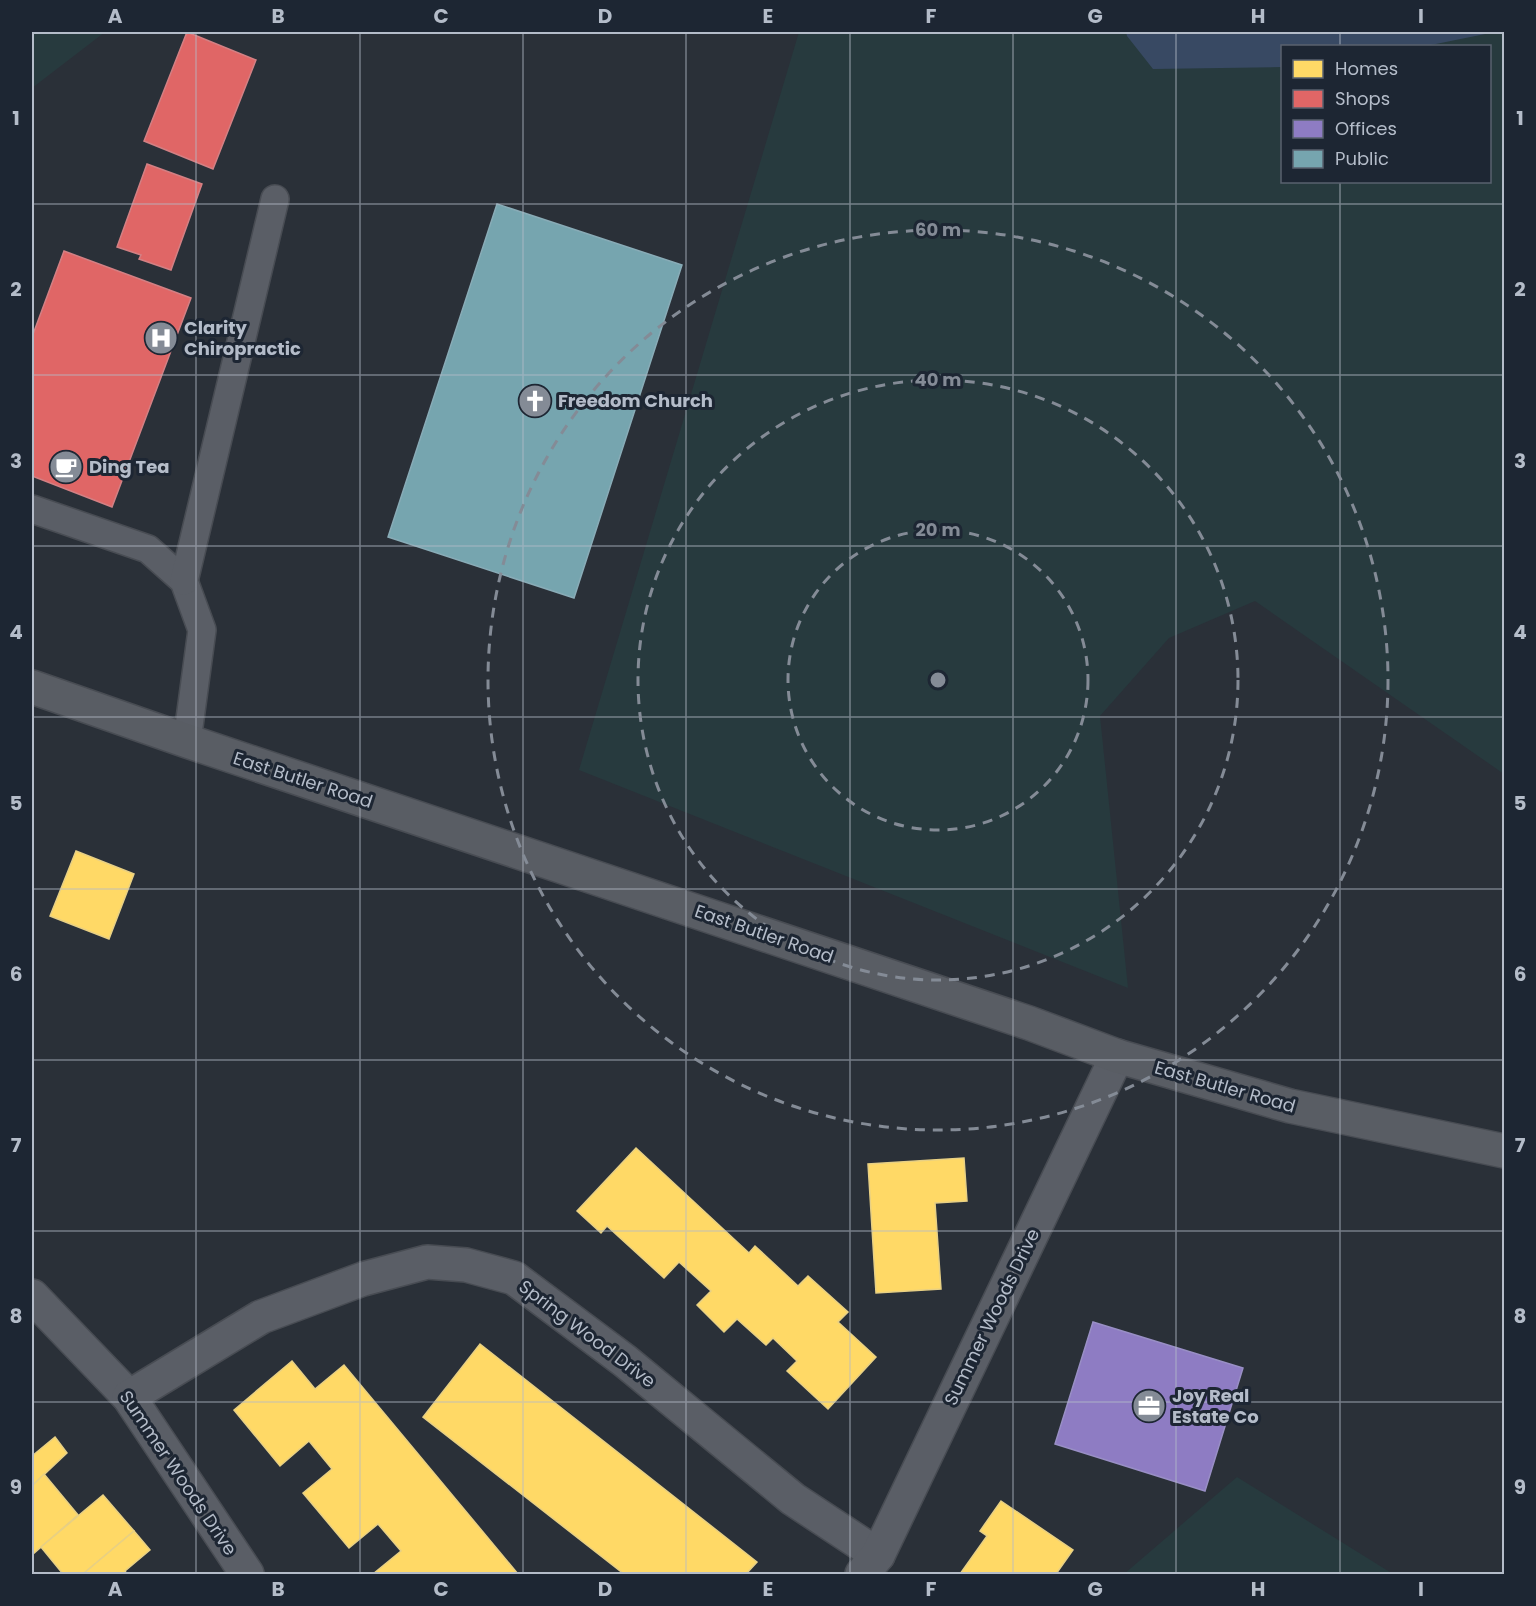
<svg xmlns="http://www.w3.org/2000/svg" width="1536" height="1606" font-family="Poppins,sans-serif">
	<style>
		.green { fill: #273a3e; fill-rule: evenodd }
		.water { fill: #384963 }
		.homes { fill: #ffd966; stroke: #e8d084; stroke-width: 1.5 }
		.shops { fill: #e06666; stroke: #d38084; stroke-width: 1.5 }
		.offices { fill: #8e7cc3; stroke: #998fc5; stroke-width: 1.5 }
		.public { fill: #76a5af; stroke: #89acb7; stroke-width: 1.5 }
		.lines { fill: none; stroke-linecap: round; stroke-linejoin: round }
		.lane-casing { stroke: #484c53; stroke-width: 30 }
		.street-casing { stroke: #484c53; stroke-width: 36 }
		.secondary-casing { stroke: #484c53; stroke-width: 36 }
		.lane { stroke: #5a5e66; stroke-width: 27 }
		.street { stroke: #5a5e66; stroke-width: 33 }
		.secondary { stroke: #595d64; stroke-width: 33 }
		.grid { fill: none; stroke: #b4bcc9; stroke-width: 1.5; stroke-opacity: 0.55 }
		.ring { fill: none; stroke: #848b96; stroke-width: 3; stroke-dasharray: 10 8 }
		.labels { text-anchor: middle; stroke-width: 6; stroke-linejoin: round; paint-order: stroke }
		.poi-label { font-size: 18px; font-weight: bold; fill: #b4bcc9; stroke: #1d2633; text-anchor: start }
		.street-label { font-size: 18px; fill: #b4bcc9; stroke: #1d2633 }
		.centre { fill: #848b96; stroke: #1d2633; stroke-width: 3 }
		.ring-label { font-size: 18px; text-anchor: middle; font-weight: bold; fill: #848b96; stroke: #1d2633; stroke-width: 6; stroke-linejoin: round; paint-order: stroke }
		.neatline { fill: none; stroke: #b4bcc9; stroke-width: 2 }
		.grid-label { font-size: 20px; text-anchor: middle; font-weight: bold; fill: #b4bcc9 }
	</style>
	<rect width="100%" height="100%" fill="#2a3038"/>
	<!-- green -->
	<g class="green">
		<path d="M32,32H105L32,88Z"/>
		<path d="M799,32H1504V774L1255,601L1169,638L1100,716L1128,988L579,770ZM1282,46H1490V182H1282Z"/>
		<path d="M1237,1477L1393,1574H1124Z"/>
	</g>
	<!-- water -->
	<path class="water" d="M1126,32H1495L1426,46H1282V67L1153,69L1127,36Z"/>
	<!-- homes -->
	<g class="homes">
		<path d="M76,851L134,874L109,939L50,916Z"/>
		<path d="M636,1148L749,1253L755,1246L798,1286L808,1276L848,1312L838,1322L876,1357L828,1409L787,1371L797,1361L773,1338L766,1345L737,1319L724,1332L697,1305L711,1291L679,1262L664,1278L607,1226L601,1233L577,1211Z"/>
		<path d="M964,1158L967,1201L935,1203L941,1289L876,1293L868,1164Z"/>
		<path d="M480,1344L757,1562L746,1574H624L423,1417Z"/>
		<path d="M292,1361L315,1389L344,1365L518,1574H373L401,1551L378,1524L349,1548L303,1493L332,1469L309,1441L280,1466L234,1410Z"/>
		<path d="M55,1437L67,1453L32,1486V1456Z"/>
		<path d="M44,1474L78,1515L33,1554L32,1552V1486Z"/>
		<path d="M103,1495L134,1531L83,1574H63L41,1547Z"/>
		<path d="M1001,1501L1073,1550L1056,1574H960L987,1536L980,1531Z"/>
		<path d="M134,1531L150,1550L125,1571L127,1574H83Z"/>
	</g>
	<!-- shops -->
	<g class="shops">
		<path d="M187,32L256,60L213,169L144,141Z"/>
		<path d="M147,164L202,184L171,270L139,259L141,255L117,247Z"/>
		<path d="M64,251L191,298L112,507L32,476V337Z"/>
	</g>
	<!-- offices -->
	<path class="offices" d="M1093,1322L1243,1368L1205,1491L1055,1444Z"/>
	<!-- public -->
	<path class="public" d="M497,204L682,265L574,598L388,537Z"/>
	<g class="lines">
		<defs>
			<g id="lane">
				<path d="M32,509L148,549L184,581L202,630L187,741"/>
				<path d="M184,581L275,199"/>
			</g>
			<g id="street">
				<path d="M32,1296L129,1397L247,1574"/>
				<path d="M129,1397L261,1317L363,1279L427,1262L466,1265L514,1278L625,1361L793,1499L878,1555"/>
				<path d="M862,1574L878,1555L1117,1056"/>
			</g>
			<path id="secondary" d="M32,687L187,741L1029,1023L1117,1056L1290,1106L1504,1151"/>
		</defs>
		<!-- lane casing -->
		<use href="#lane" class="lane-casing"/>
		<!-- street casing -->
		<use href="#street" class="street-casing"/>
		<!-- secondary casing -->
		<use href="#secondary" class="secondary-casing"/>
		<!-- lane -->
		<use href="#lane" class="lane"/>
		<!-- street -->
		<use href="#street" class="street"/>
		<!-- secondary -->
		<use href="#secondary" class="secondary"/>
	</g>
	<!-- grid -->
	<path class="grid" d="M196,32V1574M360,32V1574M523,32V1574M686,32V1574M850,32V1574M1013,32V1574M1176,32V1574M1340,32V46M1340,182V1574M32,204H1504M32,375H1504M32,546H1504M32,717H1504M32,889H1504M32,1060H1504M32,1231H1504M32,1402H1504"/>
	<!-- distance rings -->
	<g class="ring">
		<circle cx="938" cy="680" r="150"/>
		<circle cx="938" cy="680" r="300"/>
		<circle cx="938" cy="680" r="450"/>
	</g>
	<!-- icons -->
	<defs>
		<symbol id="hospital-disc" viewBox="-11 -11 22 22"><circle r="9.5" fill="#848b96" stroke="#1d2633"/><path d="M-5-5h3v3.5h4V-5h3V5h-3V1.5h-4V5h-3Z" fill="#fff"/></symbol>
		<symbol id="church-disc" viewBox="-11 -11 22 22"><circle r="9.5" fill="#848b96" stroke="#1d2633"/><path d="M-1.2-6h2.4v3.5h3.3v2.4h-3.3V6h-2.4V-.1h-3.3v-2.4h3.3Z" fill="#fff"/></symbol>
		<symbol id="cafe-disc" viewBox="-11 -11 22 22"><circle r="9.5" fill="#848b96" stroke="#1d2633"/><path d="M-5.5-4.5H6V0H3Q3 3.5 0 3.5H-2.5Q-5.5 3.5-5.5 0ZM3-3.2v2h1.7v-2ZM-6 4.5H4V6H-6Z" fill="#fff"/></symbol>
		<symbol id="office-disc" viewBox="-11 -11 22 22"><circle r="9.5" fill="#848b96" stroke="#1d2633"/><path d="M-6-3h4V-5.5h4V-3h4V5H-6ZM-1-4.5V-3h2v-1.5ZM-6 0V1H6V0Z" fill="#fff"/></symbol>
	</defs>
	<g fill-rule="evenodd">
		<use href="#hospital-disc" x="142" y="319" width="38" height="38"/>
		<use href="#church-disc" x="516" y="382" width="38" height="38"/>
		<use href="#cafe-disc" x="47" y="448" width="38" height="38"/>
		<use href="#office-disc" x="1130" y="1387" width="38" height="38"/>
	</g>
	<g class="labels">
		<!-- poi labels -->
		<g class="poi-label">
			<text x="184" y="334">Clarity<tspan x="184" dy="21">Chiropractic</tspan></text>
			<text x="558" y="407">Freedom Church</text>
			<text x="89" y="473">Ding Tea</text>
			<text x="1172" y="1402">Joy Real<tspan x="1172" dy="21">Estate Co</tspan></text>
		</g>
		<!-- street labels -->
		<g class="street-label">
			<text transform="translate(303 780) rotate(18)" y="6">East Butler Road</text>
			<text transform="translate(764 934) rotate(19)" y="6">East Butler Road</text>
			<text transform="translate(1225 1087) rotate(16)" y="6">East Butler Road</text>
			<text transform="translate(992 1317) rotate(-64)" y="6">Summer Woods Drive</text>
			<text transform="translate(587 1334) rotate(37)" y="6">Spring Wood Drive</text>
			<text transform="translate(178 1473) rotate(56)" y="6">Summer Woods Drive</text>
		</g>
	</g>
	<circle cx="938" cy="680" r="9" class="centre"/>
	<g class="ring-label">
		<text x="938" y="236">60 m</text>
		<text x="938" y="386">40 m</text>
		<text x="938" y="536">20 m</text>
	</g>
	<!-- border -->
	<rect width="1536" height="1606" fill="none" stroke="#1d2633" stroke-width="66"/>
	<!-- legend -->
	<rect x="1281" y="45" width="210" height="138" fill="#1d2633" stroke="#59626f" stroke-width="1.5"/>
	<rect x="1293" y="60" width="30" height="18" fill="#ffd966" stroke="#59626f" stroke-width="1.5"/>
	<text x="1335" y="75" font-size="18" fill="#b4bcc9">Homes</text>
	<rect x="1293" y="90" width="30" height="18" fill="#e06666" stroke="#59626f" stroke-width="1.5"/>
	<text x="1335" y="105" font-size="18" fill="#b4bcc9">Shops</text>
	<rect x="1293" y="120" width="30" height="18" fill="#8e7cc3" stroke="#59626f" stroke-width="1.5"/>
	<text x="1335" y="135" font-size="18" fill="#b4bcc9">Offices</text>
	<rect x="1293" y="150" width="30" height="18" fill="#76a5af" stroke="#59626f" stroke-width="1.5"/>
	<text x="1335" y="165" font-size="18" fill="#b4bcc9">Public</text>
	<rect x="33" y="33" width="1470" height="1540" class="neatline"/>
	<g class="grid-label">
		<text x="115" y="23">A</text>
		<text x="278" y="23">B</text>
		<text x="441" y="23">C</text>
		<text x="605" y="23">D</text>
		<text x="768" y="23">E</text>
		<text x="931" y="23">F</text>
		<text x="1095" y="23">G</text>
		<text x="1258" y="23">H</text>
		<text x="1421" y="23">I</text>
		<text x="16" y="125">1</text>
		<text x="1520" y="125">1</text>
		<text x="16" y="296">2</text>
		<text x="1520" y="296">2</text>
		<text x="16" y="468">3</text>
		<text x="1520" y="468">3</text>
		<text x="16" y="639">4</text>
		<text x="1520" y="639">4</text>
		<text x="16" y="810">5</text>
		<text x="1520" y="810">5</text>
		<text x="16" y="981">6</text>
		<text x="1520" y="981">6</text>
		<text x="16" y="1152">7</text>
		<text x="1520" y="1152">7</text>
		<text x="16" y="1323">8</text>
		<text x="1520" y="1323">8</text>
		<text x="16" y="1494">9</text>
		<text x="1520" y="1494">9</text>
		<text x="115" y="1596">A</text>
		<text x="278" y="1596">B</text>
		<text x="441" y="1596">C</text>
		<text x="605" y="1596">D</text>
		<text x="768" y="1596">E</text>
		<text x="931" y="1596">F</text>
		<text x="1095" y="1596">G</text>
		<text x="1258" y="1596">H</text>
		<text x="1421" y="1596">I</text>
	</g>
</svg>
